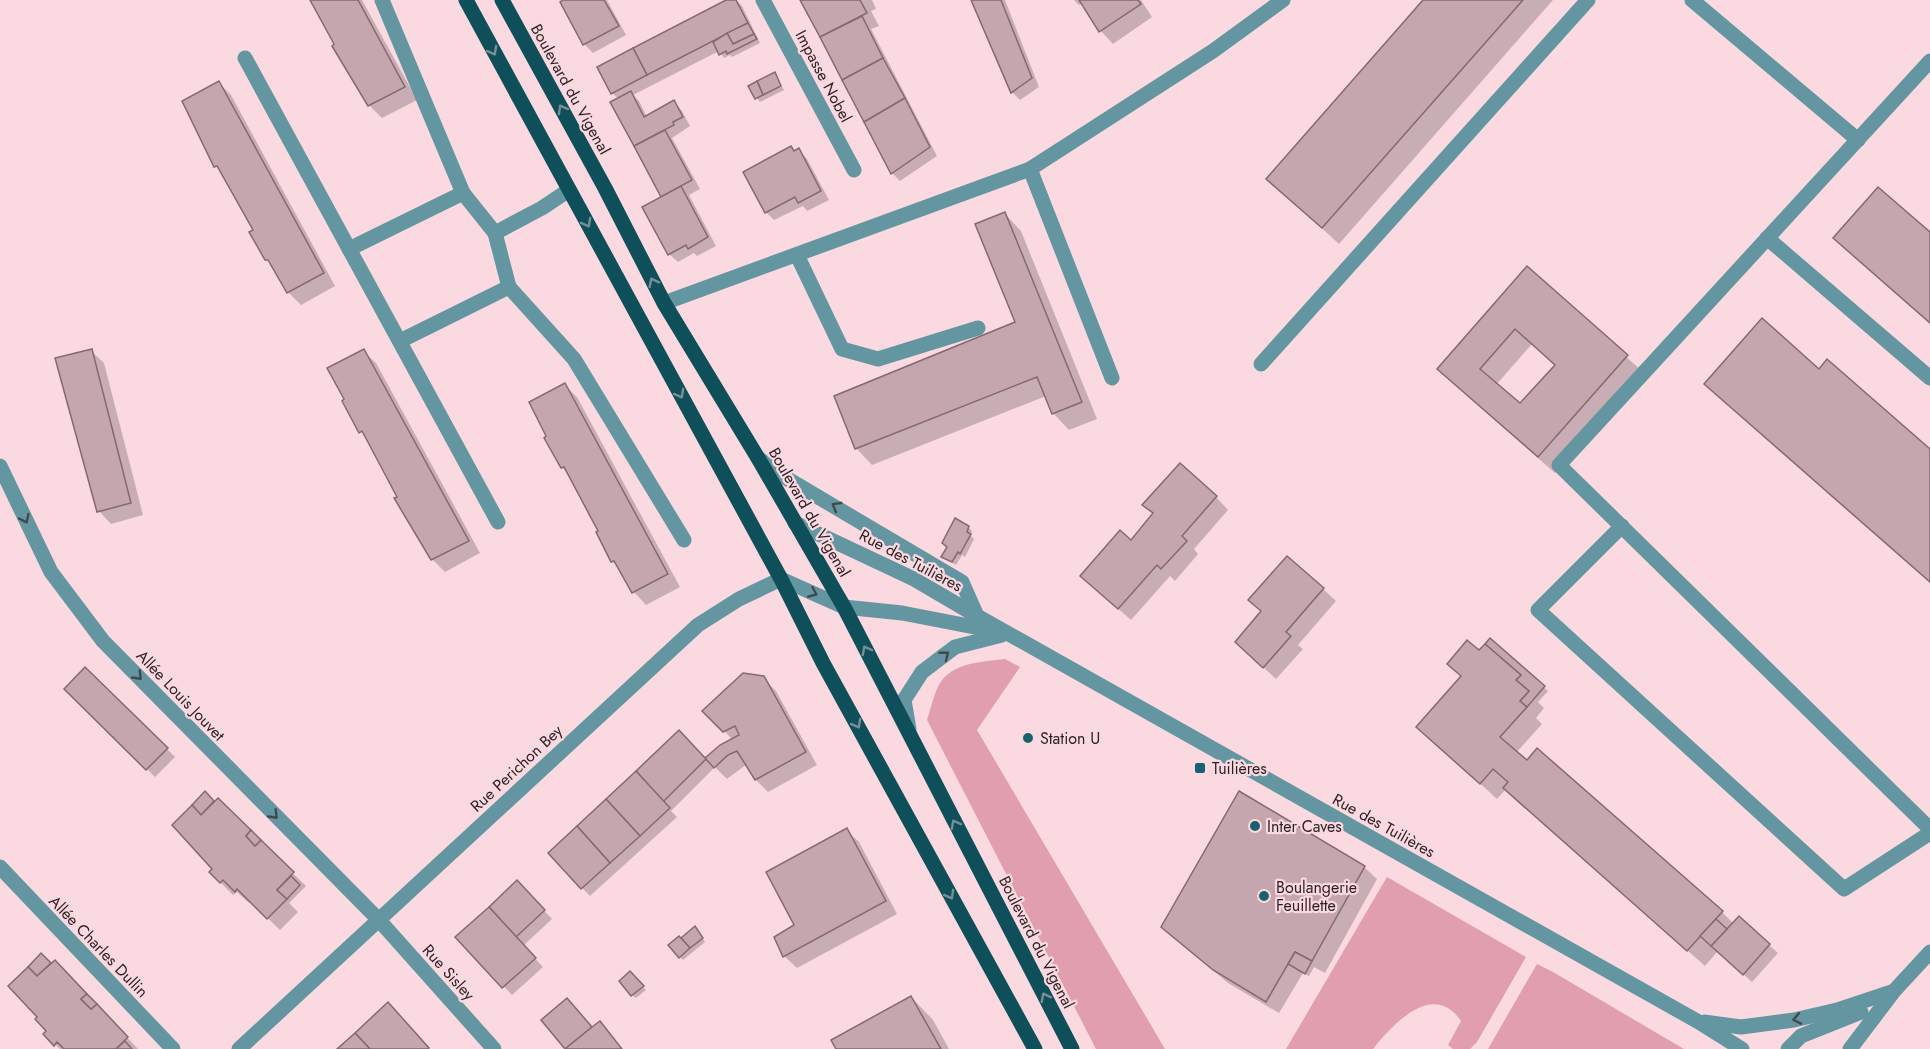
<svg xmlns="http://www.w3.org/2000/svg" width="1930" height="1049" font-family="Jost,sans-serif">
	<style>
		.green { fill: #e19eaf }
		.shadow { fill: #0003; fill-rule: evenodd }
		.building { fill: #c6a6ae; stroke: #86686f; stroke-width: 1.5; fill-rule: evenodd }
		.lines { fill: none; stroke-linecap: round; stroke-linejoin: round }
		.minor { stroke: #6496a1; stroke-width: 15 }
		.major { stroke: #0f4f5a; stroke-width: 15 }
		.oneway { stroke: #798d97 }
		.oneway2 { stroke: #3f494e }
		.poi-dot { fill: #18626f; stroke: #fbd9e1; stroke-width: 2 }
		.labels { text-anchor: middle; stroke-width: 4.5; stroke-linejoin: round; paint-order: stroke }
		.street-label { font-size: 16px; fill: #2b1f22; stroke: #fbd9e1 }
		.poi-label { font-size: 16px; fill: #2b1f22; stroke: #fbd9e1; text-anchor: start }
	</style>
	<rect width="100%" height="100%" fill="#fbd9e1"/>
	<!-- green -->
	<g class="green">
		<path d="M1005,659L1020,667L977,730L1165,1049H1096L927,720C931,708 934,693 940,683C954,662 982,662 1005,659Z"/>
		<path d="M1387,877L1526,957L1477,1042L1470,1049H1453L1448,1045L1461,1021C1433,980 1393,1024 1373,1049H1286Z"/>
		<path d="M1537,964L1553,972L1684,1049H1488Z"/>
	</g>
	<!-- shadow -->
	<g class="shadow">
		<path d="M312,0H362L417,100L382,118L370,106L334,47L336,45Z"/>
		<path d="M561,0H607L626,35L593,53L584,44Z"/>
		<path d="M729,0H736L742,6L760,43L732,57L730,55L724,58L719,51L633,95L639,101L647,117L674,102L682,111L690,126L672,138L700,189L689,195L716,246L697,256L694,253L678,262L669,254L663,197L612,102L619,99L612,93Z"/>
		<path d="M802,0H872L876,9L871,11L879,26L871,29L937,156L900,181L892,173Z"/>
		<path d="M973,0H1005L1039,87L1020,100L1012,92Z"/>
		<path d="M1074,0H1141L1152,17L1113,44L1101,31L1083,3L1079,5Z"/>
		<path d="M1425,0H1553L1339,244L1268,179Z"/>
		<path d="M774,74L784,90L760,102L757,98Z"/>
		<path d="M219,83L231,95L335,286L301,305L288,292L275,267L267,260L255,231L223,174L216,166Z"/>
		<path d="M799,150L807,159L829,200L807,211L803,206L774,220L766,212L795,152Z"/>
		<path d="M1005,214L1021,231L1097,419L1069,430L1053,413L1046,396L872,465L856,448L1017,323Z"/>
		<path d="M1930,234V323L1835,238Z"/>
		<path d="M1527,268L1643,372L1555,473L1455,385ZM1532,344L1556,366L1520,405L1496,385Z"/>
		<path d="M91,351L104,363L143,515L111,524L99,511Z"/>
		<path d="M363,351L376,363L480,553L445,572L432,559L368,440L361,432L344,401Z"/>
		<path d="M1819,371L1930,451V582L1706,384Z"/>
		<path d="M564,385L577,397L680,587L646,605L634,592L620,569L612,561L600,531L570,475L562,467Z"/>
		<path d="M1216,497L1228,510L1194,549L1198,554L1175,581L1170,576L1131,620L1095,588L1154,514L1144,504Z"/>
		<path d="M968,527L972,531L970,535L974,539L965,557L962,555L956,565L943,557L949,547Z"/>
		<path d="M1323,589L1336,601L1298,645L1303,649L1276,679L1249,654Z"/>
		<path d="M1491,640L1548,691L1538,702L1544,708L1536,718L1542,724L1516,753L1722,912L1734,924L1739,918L1769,945L1778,953L1752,982L1718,951L1705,966L1506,789L1497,799L1418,727L1462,677L1449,664L1479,652Z"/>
		<path d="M85,669L175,757L155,777L66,689Z"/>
		<path d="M763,678L776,691L817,765L768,792L756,780L747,764L727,779L715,767L671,811L677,817L590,896L582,888L687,740L706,760L721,747L733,740L704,711Z"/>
		<path d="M205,794L250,832L306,886L289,903L298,912L280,930L250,901L249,903L237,892L233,895L223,885L211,872L214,869L174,825Z"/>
		<path d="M846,830L859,842L897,914L797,968L784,956Z"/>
		<path d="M1364,867L1377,879L1325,973L1314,967L1309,976L1303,973L1279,1013L1228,983L1176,939Z"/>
		<path d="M525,891L552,919L523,946L543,967L512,995L457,938Z"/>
		<path d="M695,928L705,942L683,960L680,957L681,940Z"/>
		<path d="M41,956L51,965L67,974L138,1049H60L45,1034L49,1031L39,1017L10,986Z"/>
		<path d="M630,973L646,990L636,998L632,995Z"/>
		<path d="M911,997L933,1020L949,1049H838Z"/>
	</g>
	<!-- building -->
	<g class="building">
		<path d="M310,0H358L405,87L368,106L332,46L334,44Z"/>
		<path d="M563,0H604L619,26L583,45L560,2Z"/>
		<path d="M726,0H736L748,23L647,75L633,48Z"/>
		<path d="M800,0H860L867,13L820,37Z"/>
		<path d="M971,0H1001L1032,78L1011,93Z"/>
		<path d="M1079,0H1138L1141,4L1099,32Z"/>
		<path d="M1423,0H1523L1322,228L1266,179Z"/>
		<path d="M862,16L883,58L842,80L820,37Z"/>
		<path d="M748,23L754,34L733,44L727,33Z"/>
		<path d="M727,33L733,44L754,34L757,39L727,54L726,51L719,55L713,42Z"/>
		<path d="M633,48L647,75L611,94L597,67Z"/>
		<path d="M883,58L905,98L864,122L842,80Z"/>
		<path d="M775,72L781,86L763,95L757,81Z"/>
		<path d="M219,81L324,273L287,293L268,260H265L249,232L253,230L217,166L214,167L182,101Z"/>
		<path d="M757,81L763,95L755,99L748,86Z"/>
		<path d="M631,91L644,117L674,100L683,117L673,122L674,125L634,146L610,102Z"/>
		<path d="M905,98L930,147L891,174L864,122Z"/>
		<path d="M665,130L692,180L661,197L634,146Z"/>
		<path d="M791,146L794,151L799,148L821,191L798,203L795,197L765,213L743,172Z"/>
		<path d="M681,186L708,237L688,249L686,245L668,255L642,207Z"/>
		<path d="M1878,187L1930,232V323L1833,238Z"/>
		<path d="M1005,212L1082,402L1052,414L1037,377L855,449L834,396L1015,322L975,224Z"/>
		<path d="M1527,266L1628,355L1538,457L1437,369ZM1515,329L1555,365L1520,403L1480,369Z"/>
		<path d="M1762,318L1819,369L1827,359L1930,449V582L1704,384Z"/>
		<path d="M92,349L131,503L97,512L55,358Z"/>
		<path d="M364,349L469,541L431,560L394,498L397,497L362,431L359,433L342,401L344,399L327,368Z"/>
		<path d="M565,383L668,574L632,593L614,561L611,562L596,532L598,531L564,467L561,468L544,438L546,436L529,402Z"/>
		<path d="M1180,463L1217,496L1182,536L1187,541L1161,569L1157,565L1118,609L1080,576L1120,530L1131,540L1153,513L1142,505Z"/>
		<path d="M955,518L969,526L967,532L971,534L960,554L958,552L952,562L941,557L947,547L942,543Z"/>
		<path d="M1287,556L1324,588L1286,632L1291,636L1263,668L1235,642L1261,611L1248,600Z"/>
		<path d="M1490,638L1545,686L1527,707L1520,701L1529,691L1516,680L1521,675L1485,644Z"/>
		<path d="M1467,640L1479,650L1485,644L1521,675L1516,680L1529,691L1520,701L1527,707L1500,737L1527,760L1537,748L1723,911L1687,951L1503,788L1508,782L1493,769L1480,784L1416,727L1461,676L1447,664Z"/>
		<path d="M85,667L168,748L146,770L64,689Z"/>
		<path d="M743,673L764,676L806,752L755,780L737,751L728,755L714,768L705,758L720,745L739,735L735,726L723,732L702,711Z"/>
		<path d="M679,730L706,759L663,802L636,771Z"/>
		<path d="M636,771L670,808L640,836L606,799Z"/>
		<path d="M205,791L214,801L201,815L192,805Z"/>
		<path d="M1239,791L1365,866L1312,961L1295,952L1266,1002L1213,970L1161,927Z"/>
		<path d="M218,798L251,830L246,836L255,846L261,840L294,872L277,890L287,899L267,919L237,889L235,892L223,880L220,883L209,872L212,869L172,825L192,805L201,815Z"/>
		<path d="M606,799L640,836L610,863L577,826Z"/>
		<path d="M577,826L610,863L581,889L548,853Z"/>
		<path d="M847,828L886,901L783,957L774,937L794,925L766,872Z"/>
		<path d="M251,830L261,840L255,846L246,836Z"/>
		<path d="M291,876L300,885L287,899L277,890Z"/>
		<path d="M517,880L545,910L516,937L489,907Z"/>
		<path d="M489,907L536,958L502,988L455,937Z"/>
		<path d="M1739,916L1770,944L1743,975L1711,946Z"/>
		<path d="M1716,919L1727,929L1711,946L1700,936Z"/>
		<path d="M695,926L703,938L690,948L681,938Z"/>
		<path d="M679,936L690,948L679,958L668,945Z"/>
		<path d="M1295,952L1312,961L1305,974L1288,964Z"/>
		<path d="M41,953L51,963L37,976L28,967Z"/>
		<path d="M55,960L87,994L81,999L91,1009L97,1004L128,1037L116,1049H64L57,1042L54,1046L43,1034L46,1031L35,1019L37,1017L8,986L28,967L37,976Z"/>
		<path d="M630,971L644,986L631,996L619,981Z"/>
		<path d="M87,994L97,1004L91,1009L81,999Z"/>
		<path d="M911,996L941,1049H836L831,1040Z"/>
		<path d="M567,998L592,1027L565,1049L541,1020Z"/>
		<path d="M388,1002L429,1048L428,1049H370L355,1033Z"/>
		<path d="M600,1021L622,1049H565L592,1027Z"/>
		<path d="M355,1033L370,1049H337Z"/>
		<path d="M125,1041L132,1049H116Z"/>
	</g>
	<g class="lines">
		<!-- minor -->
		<g class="minor">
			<path d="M382,0L463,193L495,233L509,287L574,359L684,540"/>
			<path d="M763,0L854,170"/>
			<path d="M1692,0L1858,140"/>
			<path d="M245,58L498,522"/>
			<path d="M1930,61L1559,465L1930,829"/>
			<path d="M1030,169L1112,378"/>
			<path d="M495,233L542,208L569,190"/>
			<path d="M1767,238L1930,378"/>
			<path d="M349,249L463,193"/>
			<path d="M797,255L842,349L878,359L978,328"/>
			<path d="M664,303L1030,169L1213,51L1283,0"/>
			<path d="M400,341L509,287"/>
			<path d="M1261,364L1588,0"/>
			<path d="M758,458L786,478L962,582L977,616"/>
			<path d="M0,466L51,572L103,641L378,919L494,1049"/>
			<path d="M795,523L914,579L977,616L1697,1021L1742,1049"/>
			<path d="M1622,526L1538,610L1844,889L1930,833"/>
			<path d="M909,729L904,700L922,672L955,647L1002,635"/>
			<path d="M0,867L173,1049"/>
			<path d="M1704,1022L1741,1027L1794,1020L1837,1010L1894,991"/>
			<path d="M239,1049L698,625L739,599L781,579L844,607L902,613L995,631"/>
			<path d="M1788,1049L1801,1036L1861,1012"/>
			<path d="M1850,1049L1894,991L1930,952"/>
		</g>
		<!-- major -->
		<g class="major">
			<path d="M466,0L781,579L823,663L1035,1049"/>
			<path d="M502,0L605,188L664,303L758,458L844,607L1072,1049"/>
		</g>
	</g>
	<!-- one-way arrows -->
	<defs><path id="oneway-chevron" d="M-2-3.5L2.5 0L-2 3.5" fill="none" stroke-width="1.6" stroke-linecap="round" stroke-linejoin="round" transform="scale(1.5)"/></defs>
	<g class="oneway">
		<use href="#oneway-chevron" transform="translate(493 51) rotate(61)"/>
		<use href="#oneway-chevron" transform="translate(562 109) rotate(-119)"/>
		<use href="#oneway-chevron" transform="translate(587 223) rotate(61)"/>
		<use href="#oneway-chevron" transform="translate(653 282) rotate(-117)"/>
		<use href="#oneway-chevron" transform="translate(680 394) rotate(61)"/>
		<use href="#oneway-chevron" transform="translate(866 650) rotate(-118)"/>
		<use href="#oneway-chevron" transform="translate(857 724) rotate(61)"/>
		<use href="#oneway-chevron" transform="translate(955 824) rotate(-118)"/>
		<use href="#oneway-chevron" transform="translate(950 895) rotate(61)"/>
		<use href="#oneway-chevron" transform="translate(1045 997) rotate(-117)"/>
	</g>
	<g class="oneway2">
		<use href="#oneway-chevron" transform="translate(836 506) rotate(-149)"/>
		<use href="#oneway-chevron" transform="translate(25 519) rotate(65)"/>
		<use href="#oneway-chevron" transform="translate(813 593) rotate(24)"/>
		<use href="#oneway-chevron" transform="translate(945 655) rotate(-38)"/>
		<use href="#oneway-chevron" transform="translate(138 676) rotate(46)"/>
		<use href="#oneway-chevron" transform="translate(274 815) rotate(46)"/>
		<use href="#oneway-chevron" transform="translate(1797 1019) rotate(169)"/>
	</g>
	<!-- markers -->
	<g class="poi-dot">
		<circle cx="1028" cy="738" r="6"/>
		<rect x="1194" y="762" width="12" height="12" rx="3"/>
		<circle cx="1255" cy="826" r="6"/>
		<circle cx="1264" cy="896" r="6"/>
	</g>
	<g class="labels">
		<!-- street labels -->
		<g class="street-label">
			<text transform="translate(824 76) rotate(62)" y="6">Impasse Nobel</text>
			<text transform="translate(571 89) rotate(61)" y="6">Boulevard du Vigenal</text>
			<text transform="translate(810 512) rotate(60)" y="6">Boulevard du Vigenal</text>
			<text transform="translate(911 560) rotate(28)" y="6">Rue des Tuilières</text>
			<text transform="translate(181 695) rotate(46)" y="6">Allée Louis Jouvet</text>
			<text transform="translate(516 768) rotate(-43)" y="6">Rue Perichon Bey</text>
			<text transform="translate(1384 825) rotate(29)" y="6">Rue des Tuilières</text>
			<text transform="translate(1037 942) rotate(63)" y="6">Boulevard du Vigenal</text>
			<text transform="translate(99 946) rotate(46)" y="6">Allée Charles Dullin</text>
			<text transform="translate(449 972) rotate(48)" y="6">Rue Sisley</text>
		</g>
		<!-- poi labels -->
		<g class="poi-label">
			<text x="1040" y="744">Station U</text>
			<text x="1212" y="774">Tuilières</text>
			<text x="1267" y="832">Inter Caves</text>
			<text x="1276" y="893">Boulangerie<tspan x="1276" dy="18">Feuillette</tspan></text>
		</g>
	</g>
</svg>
